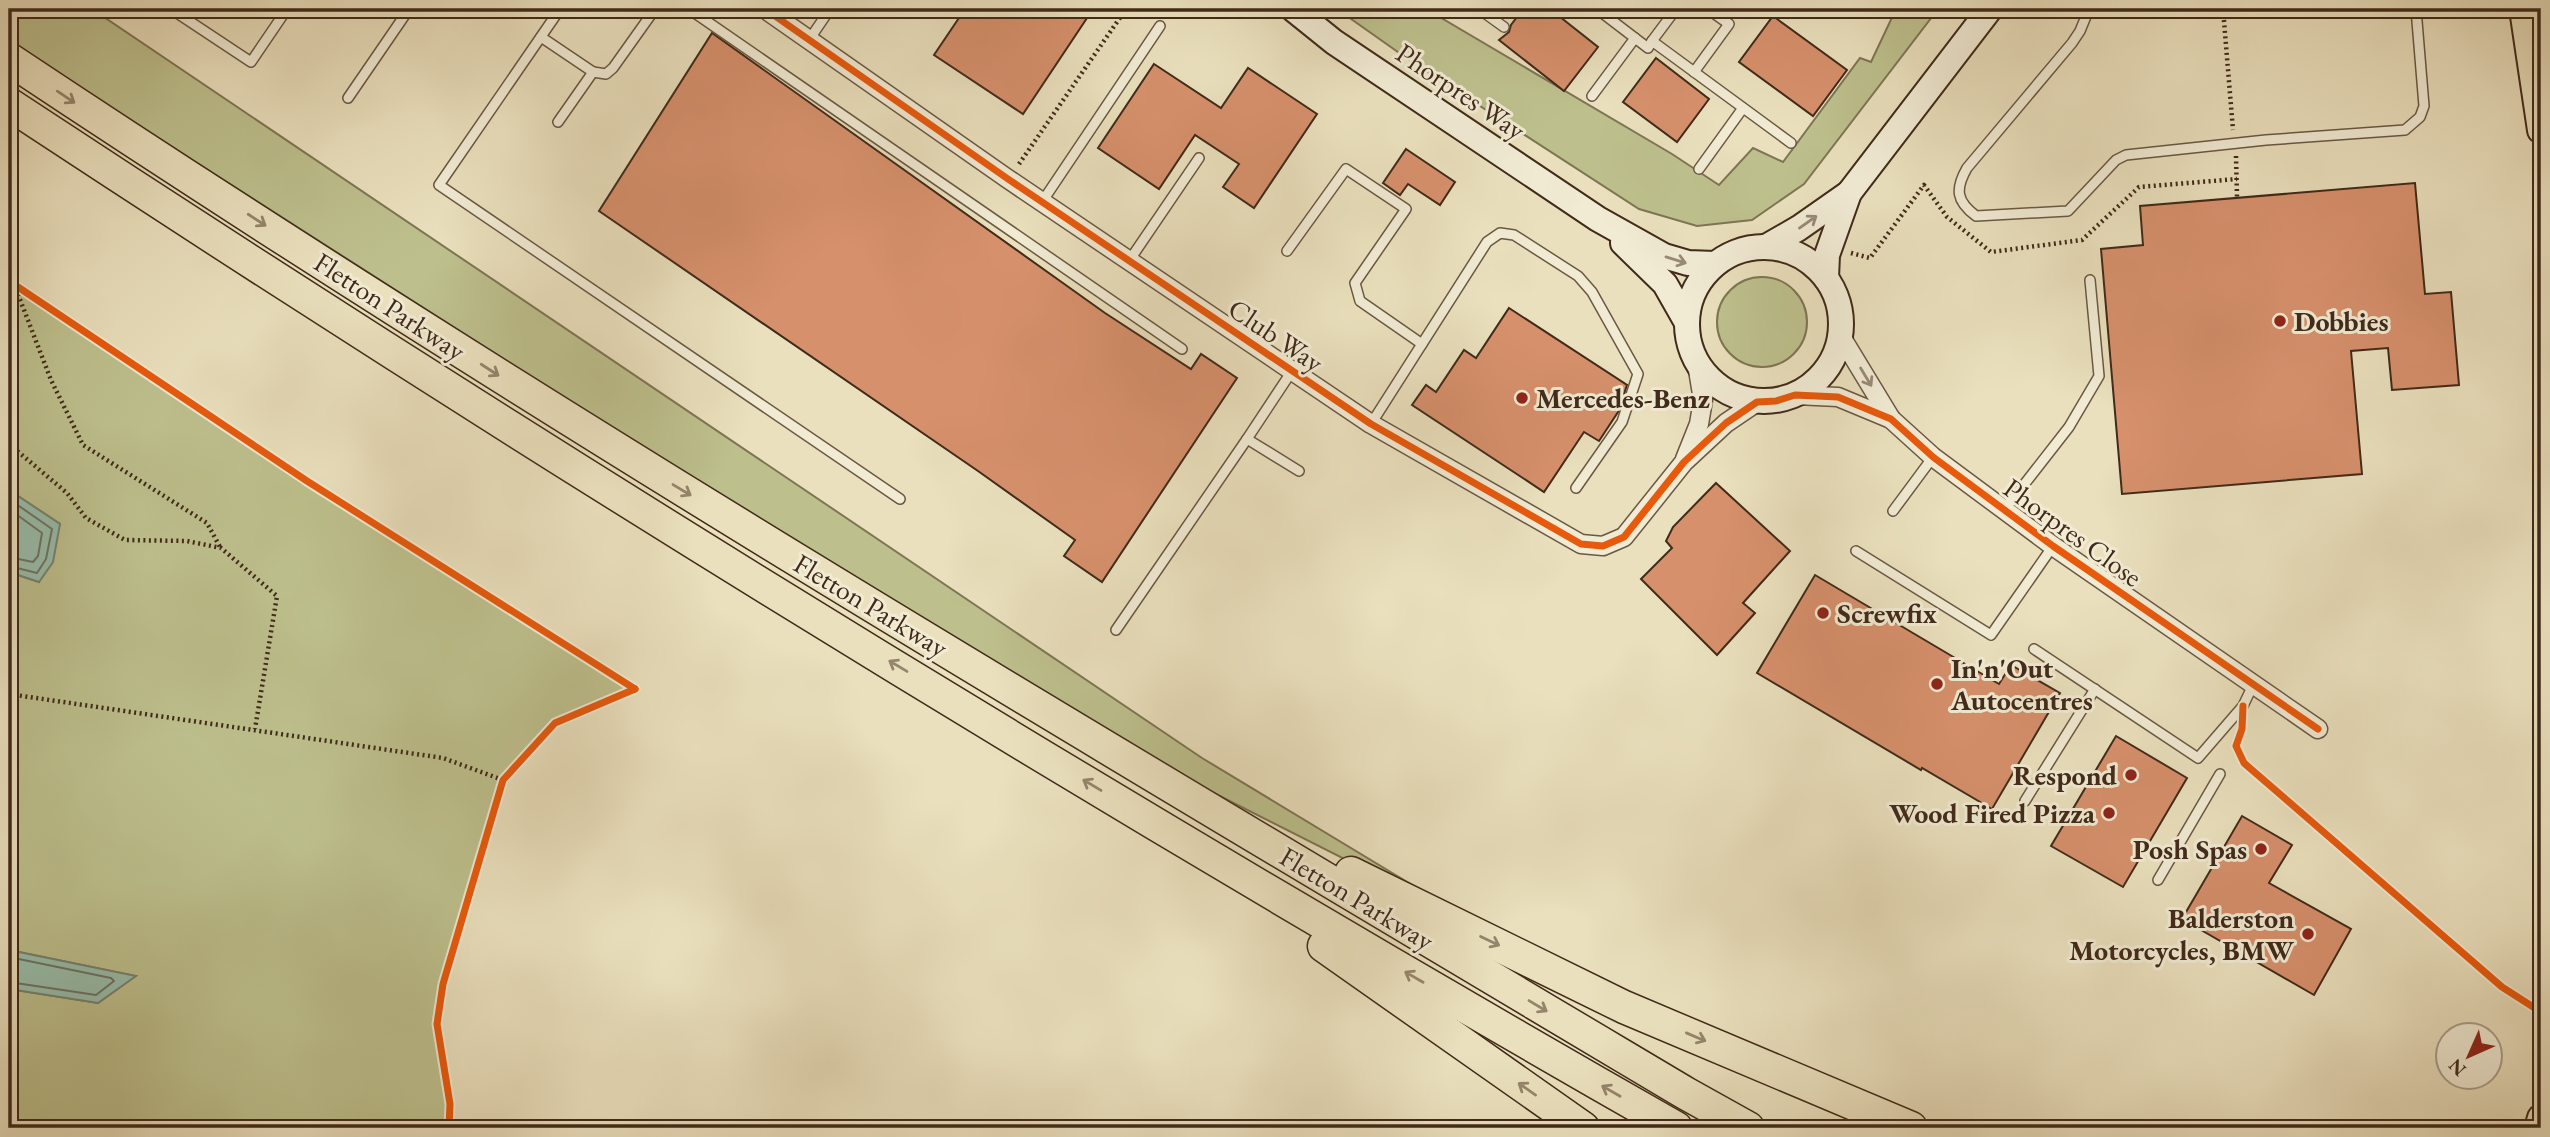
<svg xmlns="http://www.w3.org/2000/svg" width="2550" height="1137" font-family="'EB Garamond',serif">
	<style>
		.green { fill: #bdc08d; stroke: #7e7554; stroke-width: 2 }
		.water { fill: #98beac; stroke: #758372; stroke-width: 2 }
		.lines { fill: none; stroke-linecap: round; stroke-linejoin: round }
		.shore { stroke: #6c7463; stroke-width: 2 }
		.building { fill: #d6906c; stroke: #402a1a; stroke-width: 2 }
		.lane-casing { stroke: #6a5843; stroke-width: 12 }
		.street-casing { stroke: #6a5843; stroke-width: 21 }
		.secondary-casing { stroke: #402a1a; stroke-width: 28 }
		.primary-casing { stroke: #402a1a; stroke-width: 30 }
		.highway-casing { stroke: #402a1a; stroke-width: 35 }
		.path { stroke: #402a1a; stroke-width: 4.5; stroke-dasharray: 2 3.5; stroke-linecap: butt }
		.lane { stroke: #f1ebd4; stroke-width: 9 }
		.street { stroke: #f1ebd4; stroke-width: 18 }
		.secondary { stroke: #f1ebd4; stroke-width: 24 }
		.primary { stroke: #eae0bd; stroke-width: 26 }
		.highway { stroke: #eae0bd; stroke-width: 32 }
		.cycleway-casing { stroke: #f1ebd4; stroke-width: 11 }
		.cycleway { stroke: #e8590c; stroke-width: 7 }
		.oneway { stroke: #95856c }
		.oneway2 { stroke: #988a77 }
		.poi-dot { fill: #8f2418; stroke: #f1ebd4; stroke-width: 2.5 }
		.labels { text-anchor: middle; stroke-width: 6; stroke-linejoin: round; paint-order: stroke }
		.street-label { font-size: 28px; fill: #402a1a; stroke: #f1ebd4 }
		.poi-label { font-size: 28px; font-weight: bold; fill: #402a1a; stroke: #f1ebd4; text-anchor: start }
	</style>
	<rect width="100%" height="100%" fill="#eae0bd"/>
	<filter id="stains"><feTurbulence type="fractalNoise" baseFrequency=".00286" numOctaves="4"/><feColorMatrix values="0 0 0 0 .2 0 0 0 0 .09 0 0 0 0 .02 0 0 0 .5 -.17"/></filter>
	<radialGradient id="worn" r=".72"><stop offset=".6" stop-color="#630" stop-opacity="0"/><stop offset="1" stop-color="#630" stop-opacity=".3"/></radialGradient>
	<!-- green -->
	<g class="green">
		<path d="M9,9H92L1202,758L1495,935L1198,785L837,572L9,43Z"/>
		<path d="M1337,9H1426L1672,154L1719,185L1753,148L1783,162L1860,58L1871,62L1896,9H1938L1804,184L1752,220L1697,226L1639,209L1412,62Z"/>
		<circle cx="1762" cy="322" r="45"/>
		<path d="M9,281L307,481L635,689L555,723L503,780L443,984L437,1024L450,1104L449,1128H9V989L98,1003L135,976L9,950V572L39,582L60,524L9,490Z"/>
	</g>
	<!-- water -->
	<g class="water">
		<path d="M9,490L60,524L53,562L39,582L9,572Z"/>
		<path d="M9,950L136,976L98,1003L9,989Z"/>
	</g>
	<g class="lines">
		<!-- shore -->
		<g class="shore">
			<path d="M9,499L52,529L46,559L37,573L9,566"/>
			<path d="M9,509L42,533L38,556L33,562L9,557"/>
			<path d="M9,957L111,978L114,981L96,995L9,982"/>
		</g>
	</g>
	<!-- building -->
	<g class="building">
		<path d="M965,9H1093L1023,114L934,55Z"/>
		<path d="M1523,9H1550L1598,47L1564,91L1499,40L1509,32L1511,25Z"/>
		<path d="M1773,16L1847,70L1813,116L1739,62Z"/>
		<path d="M712,33L1105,313L1191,369L1201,354L1237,378L1102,582L1064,556L1075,540L978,471L599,211Z"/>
		<path d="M1656,58L1709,99L1677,142L1623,102Z"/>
		<path d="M1154,64L1221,108L1248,68L1317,114L1254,208L1223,187L1239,164L1195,135L1159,189L1098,148Z"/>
		<path d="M1406,149L1455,182L1440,205L1408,184L1400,195L1383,183Z"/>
		<path d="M2415,183L2425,294L2451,292L2459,385L2392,390L2388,348L2351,351L2362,474L2122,494L2101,249L2143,245L2140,206Z"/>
		<path d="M1509,308L1627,385L1618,412L1599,441L1584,432L1544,492L1412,405L1426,385L1436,392L1464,350L1476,358Z"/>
		<path d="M1716,483L1790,551L1743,603L1755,613L1717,655L1641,579L1672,548L1666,541L1673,527Z"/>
		<path d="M1815,575L1999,684L2011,665L2060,693L1992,809L1922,768L1921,770L1757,673Z"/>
		<path d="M2116,736L2187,778L2123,887L2051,846Z"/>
		<path d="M2242,816L2292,845L2269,883L2351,929L2314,995L2182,919Z"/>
	</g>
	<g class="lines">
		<defs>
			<g id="lane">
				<path d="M171,9L251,62L287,9"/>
				<path d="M560,9L439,185L900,499"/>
				<path d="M689,9L1182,349"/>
				<path d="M1479,9L1504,27"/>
				<path d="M1597,9L1648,48L1652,41L1791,143"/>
				<path d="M2089,9L2080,31L2072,43L1967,168C1955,189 1956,201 1976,216L2068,211L2116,160L2126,155L2266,140L2405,130L2420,117L2424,106L2416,9"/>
				<path d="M1808,10L1809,9"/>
				<path d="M541,37L593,72L558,122"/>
				<path d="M809,40L830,9"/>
				<path d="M1652,41L1676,9"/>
				<path d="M593,72L606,74L613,68L655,9"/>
				<path d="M1694,72L1729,24L1708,9"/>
				<path d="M1592,96L1635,38"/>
				<path d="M348,98L409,9"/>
				<path d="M1699,169L1743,108"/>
				<path d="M1042,202L1160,26"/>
				<path d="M1287,251L1346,169L1406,209L1355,283L1360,301L1422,344"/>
				<path d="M1129,261L1199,158"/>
				<path d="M1292,371L1247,439L1299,471"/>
				<path d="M1371,424L1487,242L1500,233L1514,235L1578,276L1592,292L1638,374L1622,422L1576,488"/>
				<path d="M2005,509L2069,427L2099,376L2090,280"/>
				<path d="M1893,511L1933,457"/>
				<path d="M1856,551L1991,635L2053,546"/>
				<path d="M1116,630L1247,439"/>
				<path d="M2034,649L2198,758L2243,706L2253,685"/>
				<path d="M2025,801L2095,689"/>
				<path d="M2158,880L2220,774"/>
			</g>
			<g id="street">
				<path d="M765,9L1008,179L1371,424L1581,544L1603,546L1624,537L1684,462L1726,423L1757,402"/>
				<path d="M1840,335L1891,419L1933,457L2053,546L2318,729"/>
				<path d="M1795,395L1838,397L1891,419"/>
				<path d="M1685,459L1699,424L1703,400L1697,364"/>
			</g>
			<g id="secondary">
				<path d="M1293,9L1334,42L1598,219L1664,256L1688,263L1715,264"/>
				<path d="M1623,243L1665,284L1686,321"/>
				<path d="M1766,247L1799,228L1849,193"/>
				<circle cx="1764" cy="324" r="77"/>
				<path d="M1826,278L1827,255L1849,193L1990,9"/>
			</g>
			<g id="primary">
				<path d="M2523,9L2541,130"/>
				<path d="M2538,1128L2541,1118"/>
			</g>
			<g id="highway">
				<path d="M9,59C556,423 1122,758 1687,1094L1748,1128"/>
				<path d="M9,104C554,463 1110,805 1676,1128"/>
				<path d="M1351,873L1624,1007L1911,1128"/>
				<path d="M1324,946L1583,1128"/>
			</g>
		</defs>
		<!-- lane casing -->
		<use href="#lane" class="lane-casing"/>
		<!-- street casing -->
		<use href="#street" class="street-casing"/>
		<!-- secondary casing -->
		<use href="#secondary" class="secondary-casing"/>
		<!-- primary casing -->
		<use href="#primary" class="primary-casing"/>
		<!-- highway casing -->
		<use href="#highway" class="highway-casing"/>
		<!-- path -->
		<g class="path">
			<path d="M2223,9L2233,130"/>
			<path d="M2236,156L2237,197"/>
			<path d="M1019,164L1126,9"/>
			<path d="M1851,253L1870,258L1924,185L1947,217L1991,252L2082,240L2139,187L2237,179"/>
			<path d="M14,284L51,380L83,445L207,523L220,547"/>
			<path d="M9,444L67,493L86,518L125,540L187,541L221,548L277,596L255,729"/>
			<path d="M9,694L443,758L503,780"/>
		</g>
		<!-- lane -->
		<use href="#lane" class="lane"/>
		<!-- street -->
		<use href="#street" class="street"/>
		<!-- secondary -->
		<use href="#secondary" class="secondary"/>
		<!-- primary -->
		<use href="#primary" class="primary"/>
		<!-- highway -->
		<use href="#highway" class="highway"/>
		<defs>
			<g id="cycleway">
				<path d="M765,9L1008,179L1371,424L1581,544L1603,546L1624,537L1684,462L1726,423L1757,402L1776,401L1795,395L1838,397L1891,419L1933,457L2053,546L2318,729"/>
				<path d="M9,281L307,481L635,689"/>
				<path d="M2243,706L2242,729L2236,746L2244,763L2502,987L2541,1012"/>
				<path d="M449,1128L450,1104L437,1024L443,984L503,780L555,723L635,689"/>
			</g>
		</defs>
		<!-- cycleway casing -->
		<use href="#cycleway" class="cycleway-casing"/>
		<!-- cycleway -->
		<use href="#cycleway" class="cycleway"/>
	</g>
	<!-- one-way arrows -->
	<defs><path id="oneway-shaft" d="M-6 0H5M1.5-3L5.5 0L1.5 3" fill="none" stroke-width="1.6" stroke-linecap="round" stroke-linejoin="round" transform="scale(1.75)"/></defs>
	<g class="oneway">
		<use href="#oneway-shaft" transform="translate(66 97) rotate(34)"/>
		<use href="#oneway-shaft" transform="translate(257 220) rotate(33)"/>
		<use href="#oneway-shaft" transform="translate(490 370) rotate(33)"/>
		<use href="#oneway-shaft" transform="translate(682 490) rotate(31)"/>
		<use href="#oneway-shaft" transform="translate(898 666) rotate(-149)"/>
		<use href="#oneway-shaft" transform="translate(1092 785) rotate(-149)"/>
		<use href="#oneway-shaft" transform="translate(1490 941) rotate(26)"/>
		<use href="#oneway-shaft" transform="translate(1414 977) rotate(-150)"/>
		<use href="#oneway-shaft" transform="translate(1538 1006) rotate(31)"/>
		<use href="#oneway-shaft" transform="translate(1696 1037) rotate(23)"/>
		<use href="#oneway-shaft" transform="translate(1527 1089) rotate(-145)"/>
		<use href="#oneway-shaft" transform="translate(1611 1091) rotate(-150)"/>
	</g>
	<g class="oneway2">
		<use href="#oneway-shaft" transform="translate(1808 222) rotate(-35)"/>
		<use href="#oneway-shaft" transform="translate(1676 260) rotate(17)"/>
		<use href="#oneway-shaft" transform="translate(1866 377) rotate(59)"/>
	</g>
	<!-- markers -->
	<g class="poi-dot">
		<circle cx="2280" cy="321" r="7"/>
		<circle cx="1522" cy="398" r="7"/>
		<circle cx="1823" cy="613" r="7"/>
		<circle cx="1937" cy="684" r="7"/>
		<circle cx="2131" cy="775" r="7"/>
		<circle cx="2109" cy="813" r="7"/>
		<circle cx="2261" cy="849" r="7"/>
		<circle cx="2308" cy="934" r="7"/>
	</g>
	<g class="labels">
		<!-- street labels -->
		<g class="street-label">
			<text transform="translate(1461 91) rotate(34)" y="10">Phorpres Way</text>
			<text transform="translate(390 306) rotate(33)" y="10">Fletton Parkway</text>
			<text transform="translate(1276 335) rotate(34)" y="10">Club Way</text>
			<text transform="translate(2073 532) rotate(36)" y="10">Phorpres Close</text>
			<text transform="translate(871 605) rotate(31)" y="10">Fletton Parkway</text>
			<text transform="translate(1357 898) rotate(31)" y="10">Fletton Parkway</text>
		</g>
		<!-- poi labels -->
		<g class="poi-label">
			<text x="2294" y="331">Dobbies</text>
			<text x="1536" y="408">Mercedes-Benz</text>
			<text x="1837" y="623">Screwfix</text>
			<text x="1951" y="678">In'n'Out<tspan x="1951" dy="32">Autocentres</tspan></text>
			<text x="2117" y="785" text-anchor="end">Respond</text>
			<text x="2095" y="823" text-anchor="end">Wood Fired Pizza</text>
			<text x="2247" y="859" text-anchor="end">Posh Spas</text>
			<text x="2294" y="928" text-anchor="end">Balderston<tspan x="2294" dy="32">Motorcycles, BMW</tspan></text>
		</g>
	</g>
	<!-- margin -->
	<rect width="2550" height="1137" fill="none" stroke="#eae0bd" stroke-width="35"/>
	<rect x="10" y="10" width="2529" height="1116" fill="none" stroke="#402a1a" stroke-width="3.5"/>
	<rect x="18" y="18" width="2515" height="1102" fill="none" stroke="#402a1a" stroke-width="2"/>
	<!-- north arrow -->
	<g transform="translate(2469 1056) rotate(225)"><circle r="33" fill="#f1ebd4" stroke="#aa9e8a" stroke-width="2"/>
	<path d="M0-5L12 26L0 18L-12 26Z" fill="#8f2418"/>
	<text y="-10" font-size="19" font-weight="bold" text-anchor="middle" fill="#402a1a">N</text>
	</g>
	<rect width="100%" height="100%" filter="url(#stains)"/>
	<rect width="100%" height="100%" fill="url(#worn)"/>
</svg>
